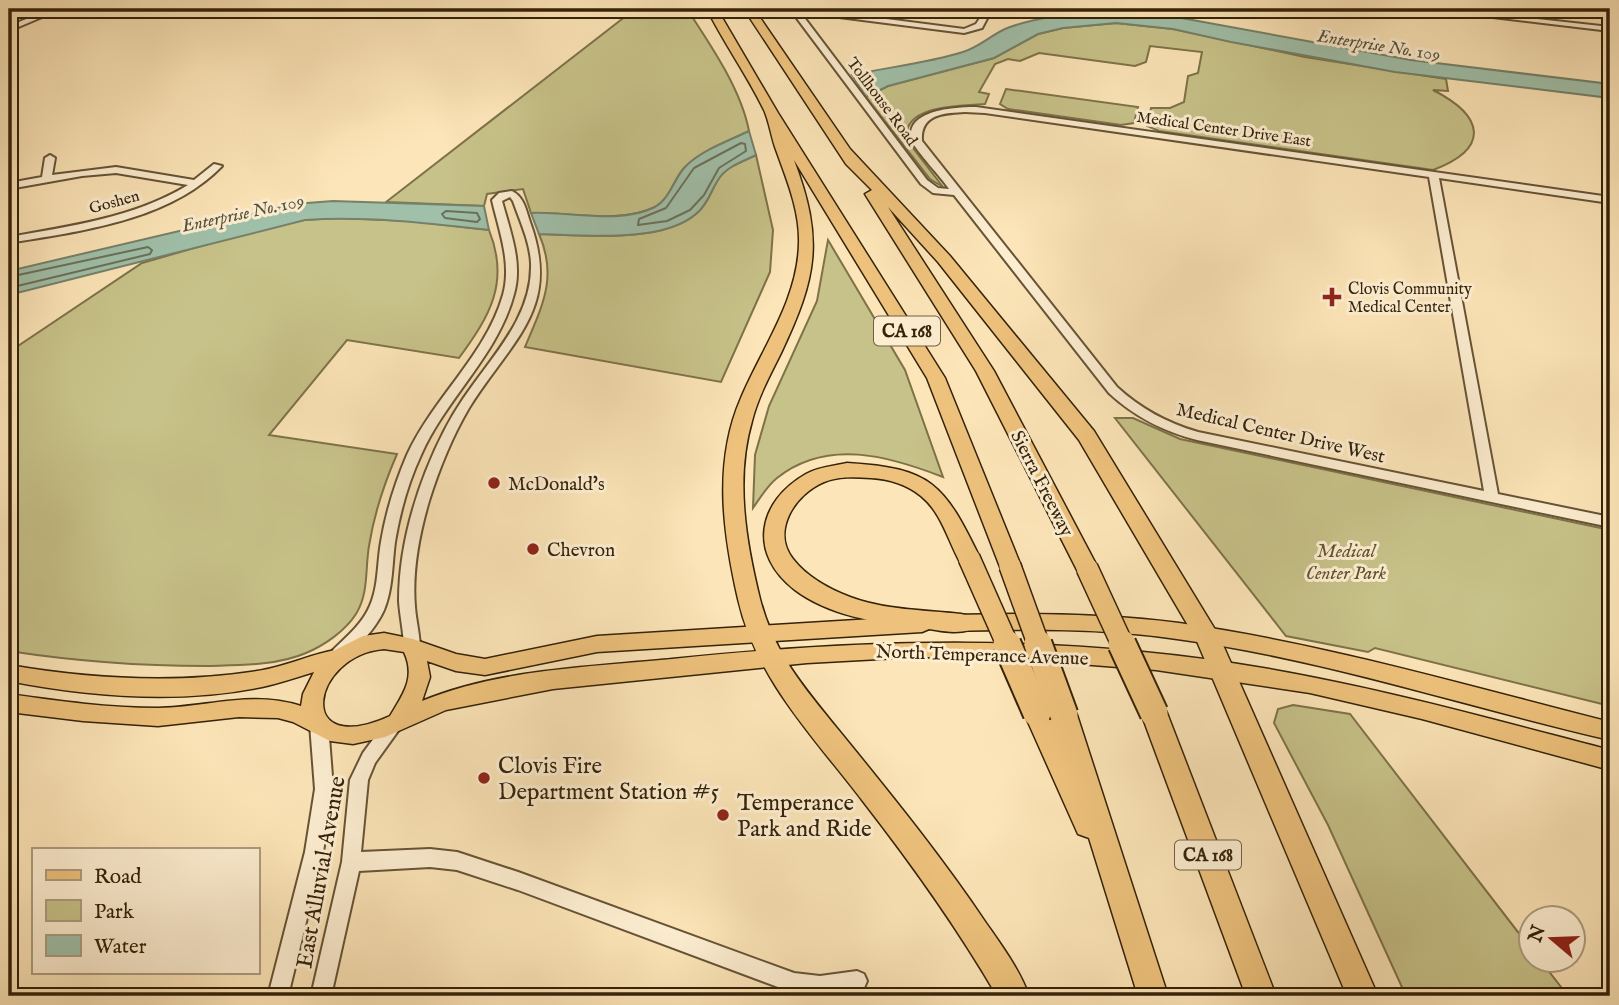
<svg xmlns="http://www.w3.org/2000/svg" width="1619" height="1005" font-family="'IM FELL English',serif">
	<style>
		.green { fill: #c7c289; stroke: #7e7249; stroke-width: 2 }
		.water { fill: #a0c0aa; stroke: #75816a; stroke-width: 2 }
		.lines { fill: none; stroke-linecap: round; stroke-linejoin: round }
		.shore { stroke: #6a715a; stroke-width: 2 }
		.minor-casing { stroke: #665335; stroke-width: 4 }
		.major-casing { stroke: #342209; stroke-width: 3 }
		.highway-casing { stroke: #342209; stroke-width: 3 }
		.minor { fill: #fdeed1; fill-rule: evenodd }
		.major { fill: #eec27c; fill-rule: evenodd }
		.highway { fill: #eec27c; fill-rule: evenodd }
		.highway-bridge-far1-casing { stroke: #342209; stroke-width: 24; stroke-linecap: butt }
		.highway-bridge-casing { stroke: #342209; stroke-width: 31; stroke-linecap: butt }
		.highway-bridge-far1 { stroke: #eec27c; stroke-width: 21 }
		.highway-bridge { stroke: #eec27c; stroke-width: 27 }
		.poi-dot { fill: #8f2418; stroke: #fdeed1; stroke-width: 2.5 }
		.labels { text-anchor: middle; stroke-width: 6; stroke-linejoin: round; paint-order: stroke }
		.far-street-label { font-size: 16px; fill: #342209; stroke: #fdeed1 }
		.far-poi-label { font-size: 16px; fill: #342209; stroke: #fdeed1; text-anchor: start }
		.far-water-label { font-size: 18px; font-style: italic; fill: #545139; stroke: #fdeed1 }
		.shield { fill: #fdeed1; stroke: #705f45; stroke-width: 2 }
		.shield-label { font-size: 18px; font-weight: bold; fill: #342209 }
		.street-label { font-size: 19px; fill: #342209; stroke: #fdeed1 }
		.poi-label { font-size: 19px; fill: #342209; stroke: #fdeed1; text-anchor: start }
		.park-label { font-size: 19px; font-style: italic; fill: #60522f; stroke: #fdeed1 }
		.near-poi-label { font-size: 23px; fill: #342209; stroke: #fdeed1; text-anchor: start }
		.near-street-label { font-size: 23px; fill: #342209; stroke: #fdeed1 }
	</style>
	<rect width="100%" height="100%" fill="#fce5b8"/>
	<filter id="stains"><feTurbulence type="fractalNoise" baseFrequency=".00286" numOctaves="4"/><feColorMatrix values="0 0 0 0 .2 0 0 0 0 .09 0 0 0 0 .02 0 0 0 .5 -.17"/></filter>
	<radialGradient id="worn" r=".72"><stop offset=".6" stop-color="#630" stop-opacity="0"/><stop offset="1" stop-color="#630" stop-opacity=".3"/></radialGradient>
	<!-- green -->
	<g class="green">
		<path d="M635,9H687C710,44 741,89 749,131C728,141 700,151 684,168C673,180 670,199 655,207C622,224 567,212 531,213L523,189L487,194L484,206L386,202Z"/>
		<path d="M1116,23L1173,29L1305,57L1446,79L1448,91L1433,90C1484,116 1491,148 1433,170L1159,131L1147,126L1151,108H1170L1184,102L1188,76L1198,73L1202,52L1150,46L1146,62L1135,66L1039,53L1020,61L1008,59L995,64L979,92L989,94L985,104C962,106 901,104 907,140L943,187L930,179L866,97L888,86L994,58L1038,34L1063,28Z"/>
		<path d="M1006,89L1138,107L1134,123L1121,125L1008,109L1000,104Z"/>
		<path d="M756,155L773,230L770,272L721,382L525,347C542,306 558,278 539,234C582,235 663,244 697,213C709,203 711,189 720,177C728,166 744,161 756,155Z"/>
		<path d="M337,218L411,221L489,230C510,282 490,316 459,358L347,340L269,435L397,454C384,484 374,514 369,546C365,569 369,593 356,614C345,631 325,645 306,653C276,666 238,665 206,666C140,666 74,661 9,651V352L142,263L264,228L304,220Z"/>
		<path d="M828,240L905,370L943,477C889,456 827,438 777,478C767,486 760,498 753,508L755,455L769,406L817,301Z"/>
		<path d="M1115,418H1133L1180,439L1610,530V706L1375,648L1368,652L1286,636Z"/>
		<path d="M1293,705L1350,714L1531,949L1532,960H1540L1568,996H1406L1328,825L1274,723L1278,709Z"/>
	</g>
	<!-- water -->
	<g class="water">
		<path d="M1100,11H1143L1411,60L1610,84V98L1395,72L1231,42L1173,29L1116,23L1063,28L1038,34L994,58L888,86L866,97L852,75C889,67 928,63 963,52C979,47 990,36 1005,29C1035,17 1068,14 1100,11Z"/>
		<path d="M749,131L756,155C744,161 728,166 720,177C711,189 709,203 697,213C663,244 582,235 539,234L531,213C569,211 619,225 655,207C671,198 674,177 687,165C704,149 729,141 749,131Z"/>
		<path d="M333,201L484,206L489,230C427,223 367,216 305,220L9,295V271L294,204Z"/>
	</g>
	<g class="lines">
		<!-- shore -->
		<g class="shore">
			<path d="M741,143L745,144L746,151L719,168L704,195L690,210L667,221L638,225L639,219L666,208L694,168Z"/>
			<path d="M446,211L477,213L480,219L477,222L445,218L442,214Z"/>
			<path d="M9,277L148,247L152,250L150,254L9,288"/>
		</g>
		<defs>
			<g id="minor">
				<path d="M51,9H61L9,31V26Z"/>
				<path d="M790,9H809L964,29L976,24L986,9H992L982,28L964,33L800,12L927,180L938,188L949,189C942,178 916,151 912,141C903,109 958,107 976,107L1610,197V203L1439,178L1498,494L1610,517V527L1197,440C1163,431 1135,417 1109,393L954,195L933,193L921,184ZM965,112L985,113L1429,177L1484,491L1198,432C1167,423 1141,409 1117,387L922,141C920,114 944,113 965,112Z"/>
				<path d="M1425,9H1446L1610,27V31Z"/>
				<path d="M50,155L55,158L52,175L116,167L194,180L214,164L222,166C169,221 80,231 9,243V237C70,226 134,218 188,185L116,173L82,176L9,189V183L42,177L45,158Z"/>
				<path d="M512,191C524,197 526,210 530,222C562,310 511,340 469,408C452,437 439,469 429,501C419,535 412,571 415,607C416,621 420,635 420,649L418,654L412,655L406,654L404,649C404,633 400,617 399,601C399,556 410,512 426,471C436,446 448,421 463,399C491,357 533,317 531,263C530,242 520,221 513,201L510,197L502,201C510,231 523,263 514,294C498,355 446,398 421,455C408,483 400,512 395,542C392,564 393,588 384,610C375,630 359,644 345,660L339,662L333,660L331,655L333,650C345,638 360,626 368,610C379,589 377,564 381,542C386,512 395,483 407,455C433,398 486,355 503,295C512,263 499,231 492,200L499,193Z"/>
				<path d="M319,717L325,719L328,724L333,789L323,852L288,996H268L305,852L315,789L310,724L313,719Z"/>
				<path d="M394,717L400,719L403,724L375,763L368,780L361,852L430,849L457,852L518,872L794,973L820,976L857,971L864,974L867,981L864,988L820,996L794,993L518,890L457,870L430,867L359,871L331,996H311L342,862L350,780L363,753L388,719Z"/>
			</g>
			<g id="major">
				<path d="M1015,614C1070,614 1125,616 1179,623C1325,644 1468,686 1610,722V740C1466,707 1324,659 1177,639C1102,628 1026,629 950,631L943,628L940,623L943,618L950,615Z"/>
				<path d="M922,616L929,619L932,624L929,629L922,632L597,652L485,675L456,671L427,661L430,677L422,701C499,669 591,667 672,659C874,638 1062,634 1263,668C1380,688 1495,720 1610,750V770L1422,719L1310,693L1156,670L1002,658L916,657L807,663L553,689L446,710L385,737L353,744L330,741L293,722L278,718L239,717L158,726L83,721L9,712V694C58,701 109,708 158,708C207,707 253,690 301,706L303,694L314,672C297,677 280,683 262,687C179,704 91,697 9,681V665C91,679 174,684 257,671C284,667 309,655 335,650L363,636L384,633L413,639L456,654L485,659L597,636ZM384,649L404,652C416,678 403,694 390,716C293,760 311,655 384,649Z"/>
			</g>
			<g id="highway">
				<path d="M707,9H717L778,113L945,378L1021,566L1018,572L1010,574L1002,572L927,378L794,160C824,240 817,277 781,353C770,375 758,397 752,421C735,479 746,542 760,599C775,657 808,692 845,738C894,798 943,859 986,923C1002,946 1020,970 1029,996H997C957,927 911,863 862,800C814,737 756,679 738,599C723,533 713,462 741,398C762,348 798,300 799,243C800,210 786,178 775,147C771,135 769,121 764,110C747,75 724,43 707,9Z"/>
				<path d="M744,9H754L850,149L950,256L1094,431L1219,636L1378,996H1347L1196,639L1079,440L938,262L888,207L994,371L1098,568L1095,574L1087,576L1079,574L1076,568L976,371L865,194L872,190L846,164Z"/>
				<path d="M847,463C932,468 944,484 980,558L977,564L969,566L961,564C948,541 942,513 921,496C906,484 889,479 871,478C855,477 839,476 824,482C795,494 771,531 793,559C807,577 829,589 850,597C884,610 925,610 961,614L969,616L973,623L969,630C953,635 933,629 917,627C876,623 828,615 795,590C748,554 757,502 806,474C818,467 834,466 847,463Z"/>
				<path d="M1037,702L1046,705L1053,719L1051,715L1055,707L1064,704L1073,707L1077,715L1168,996H1138L1089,838L1078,834L1024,713L1028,705Z"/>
				<path d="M1154,702L1163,705L1167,713L1276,996H1246L1141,713L1145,705Z"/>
			</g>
		</defs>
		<!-- minor casing -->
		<use href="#minor" class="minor-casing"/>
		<!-- major casing -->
		<use href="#major" class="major-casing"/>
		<!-- highway casing -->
		<use href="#highway" class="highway-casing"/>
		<!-- minor -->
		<use href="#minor" class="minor"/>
		<!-- major -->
		<use href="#major" class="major"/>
		<!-- highway -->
		<use href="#highway" class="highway"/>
		<defs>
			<g id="highway-bridge-far1">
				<path d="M969,558L1008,646"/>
				<path d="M1010,566L1039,646"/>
				<path d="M1087,568L1123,646"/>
			</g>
			<g id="highway-bridge">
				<path d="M1007,644L1037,713"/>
				<path d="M1038,644L1064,715"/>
				<path d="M1122,644L1154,713"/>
			</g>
		</defs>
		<!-- highway-bridge-far1 casing -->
		<use href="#highway-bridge-far1" class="highway-bridge-far1-casing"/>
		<!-- highway-bridge casing -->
		<use href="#highway-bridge" class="highway-bridge-casing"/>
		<!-- highway-bridge-far1 -->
		<use href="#highway-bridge-far1" class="highway-bridge-far1"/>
		<!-- highway-bridge -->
		<use href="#highway-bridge" class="highway-bridge"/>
	</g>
	<!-- markers -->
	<g class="poi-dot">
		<path d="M1328.5 286.5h7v7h7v7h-7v7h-7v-7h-7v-7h7z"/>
		<circle cx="494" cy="483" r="7"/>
		<circle cx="533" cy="549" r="7"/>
		<circle cx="484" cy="778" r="7"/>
		<circle cx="723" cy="815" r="7"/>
	</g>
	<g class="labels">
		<!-- far-street labels -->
		<g class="far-street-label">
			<text transform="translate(883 101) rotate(53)" y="6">Tollhouse Road</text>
			<text transform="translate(1224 128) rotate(8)" y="6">Medical Center Drive East</text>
			<text transform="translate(114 201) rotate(-15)" y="6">Goshen</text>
		</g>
		<!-- far-poi labels -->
		<g class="far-poi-label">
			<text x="1348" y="294">Clovis Community<tspan x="1348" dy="18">Medical Center</tspan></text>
		</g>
		<!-- far-water labels -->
		<g class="far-water-label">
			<text transform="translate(1379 45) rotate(9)" y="6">Enterprise No. 109</text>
			<text transform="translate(243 213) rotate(-12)" y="6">Enterprise No. 109</text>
		</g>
		<!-- shield labels -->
		<g class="shield">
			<rect x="874" y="316.5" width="66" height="29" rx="5"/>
			<rect x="1175" y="840.5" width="66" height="29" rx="5"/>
		</g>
		<g class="shield-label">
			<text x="907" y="337">CA 168</text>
			<text x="1208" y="861">CA 168</text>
		</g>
		<!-- street labels -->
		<g class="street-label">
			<text transform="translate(1281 432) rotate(13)" y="7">Medical Center Drive West</text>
			<text transform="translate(1043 483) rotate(63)" y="7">Sierra Freeway</text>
			<text transform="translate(982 654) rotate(2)" y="7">North Temperance Avenue</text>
		</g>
		<!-- poi labels -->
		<g class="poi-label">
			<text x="508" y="490">McDonald's</text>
			<text x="547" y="556">Chevron</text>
		</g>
		<!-- park labels -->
		<g class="park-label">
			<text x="1346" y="557">Medical<tspan x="1346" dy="22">Center Park</tspan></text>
		</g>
		<!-- near-poi labels -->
		<g class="near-poi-label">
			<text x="498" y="773">Clovis Fire<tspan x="498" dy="26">Department Station #5</tspan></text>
			<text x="737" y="810">Temperance<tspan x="737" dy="26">Park and Ride</tspan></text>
		</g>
		<!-- near-street labels -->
		<g class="near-street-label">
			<text transform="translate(320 872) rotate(-80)" y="8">East Alluvial Avenue</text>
		</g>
	</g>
	<!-- margin -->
	<rect width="1619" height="1005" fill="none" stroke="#fce5b8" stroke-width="35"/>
	<rect x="10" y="10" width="1598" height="984" fill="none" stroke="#342209" stroke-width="3.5"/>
	<rect x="18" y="18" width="1584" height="970" fill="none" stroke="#342209" stroke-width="2"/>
	<!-- legend -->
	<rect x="32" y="848" width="228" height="126" fill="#fdeed1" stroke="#ad9c81" stroke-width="2"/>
	<rect x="46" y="870" width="35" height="10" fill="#eec27c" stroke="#ad9c81" stroke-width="2"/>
	<text x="94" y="883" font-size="21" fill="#342209">Road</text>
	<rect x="46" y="900" width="35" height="21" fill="#c7c289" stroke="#ad9c81" stroke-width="2"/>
	<text x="94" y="918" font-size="21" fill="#342209">Park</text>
	<rect x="46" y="935" width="35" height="21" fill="#a0c0aa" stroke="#ad9c81" stroke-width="2"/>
	<text x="94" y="953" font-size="21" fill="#342209">Water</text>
	<!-- north arrow -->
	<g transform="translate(1552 939) rotate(289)"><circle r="33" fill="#fdeed1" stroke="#ad9c81" stroke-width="2"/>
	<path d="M0-5L12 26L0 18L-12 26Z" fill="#8f2418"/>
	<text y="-10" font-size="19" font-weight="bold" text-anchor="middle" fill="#342209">N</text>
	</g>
	<rect width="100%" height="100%" filter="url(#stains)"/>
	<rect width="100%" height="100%" fill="url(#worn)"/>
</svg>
